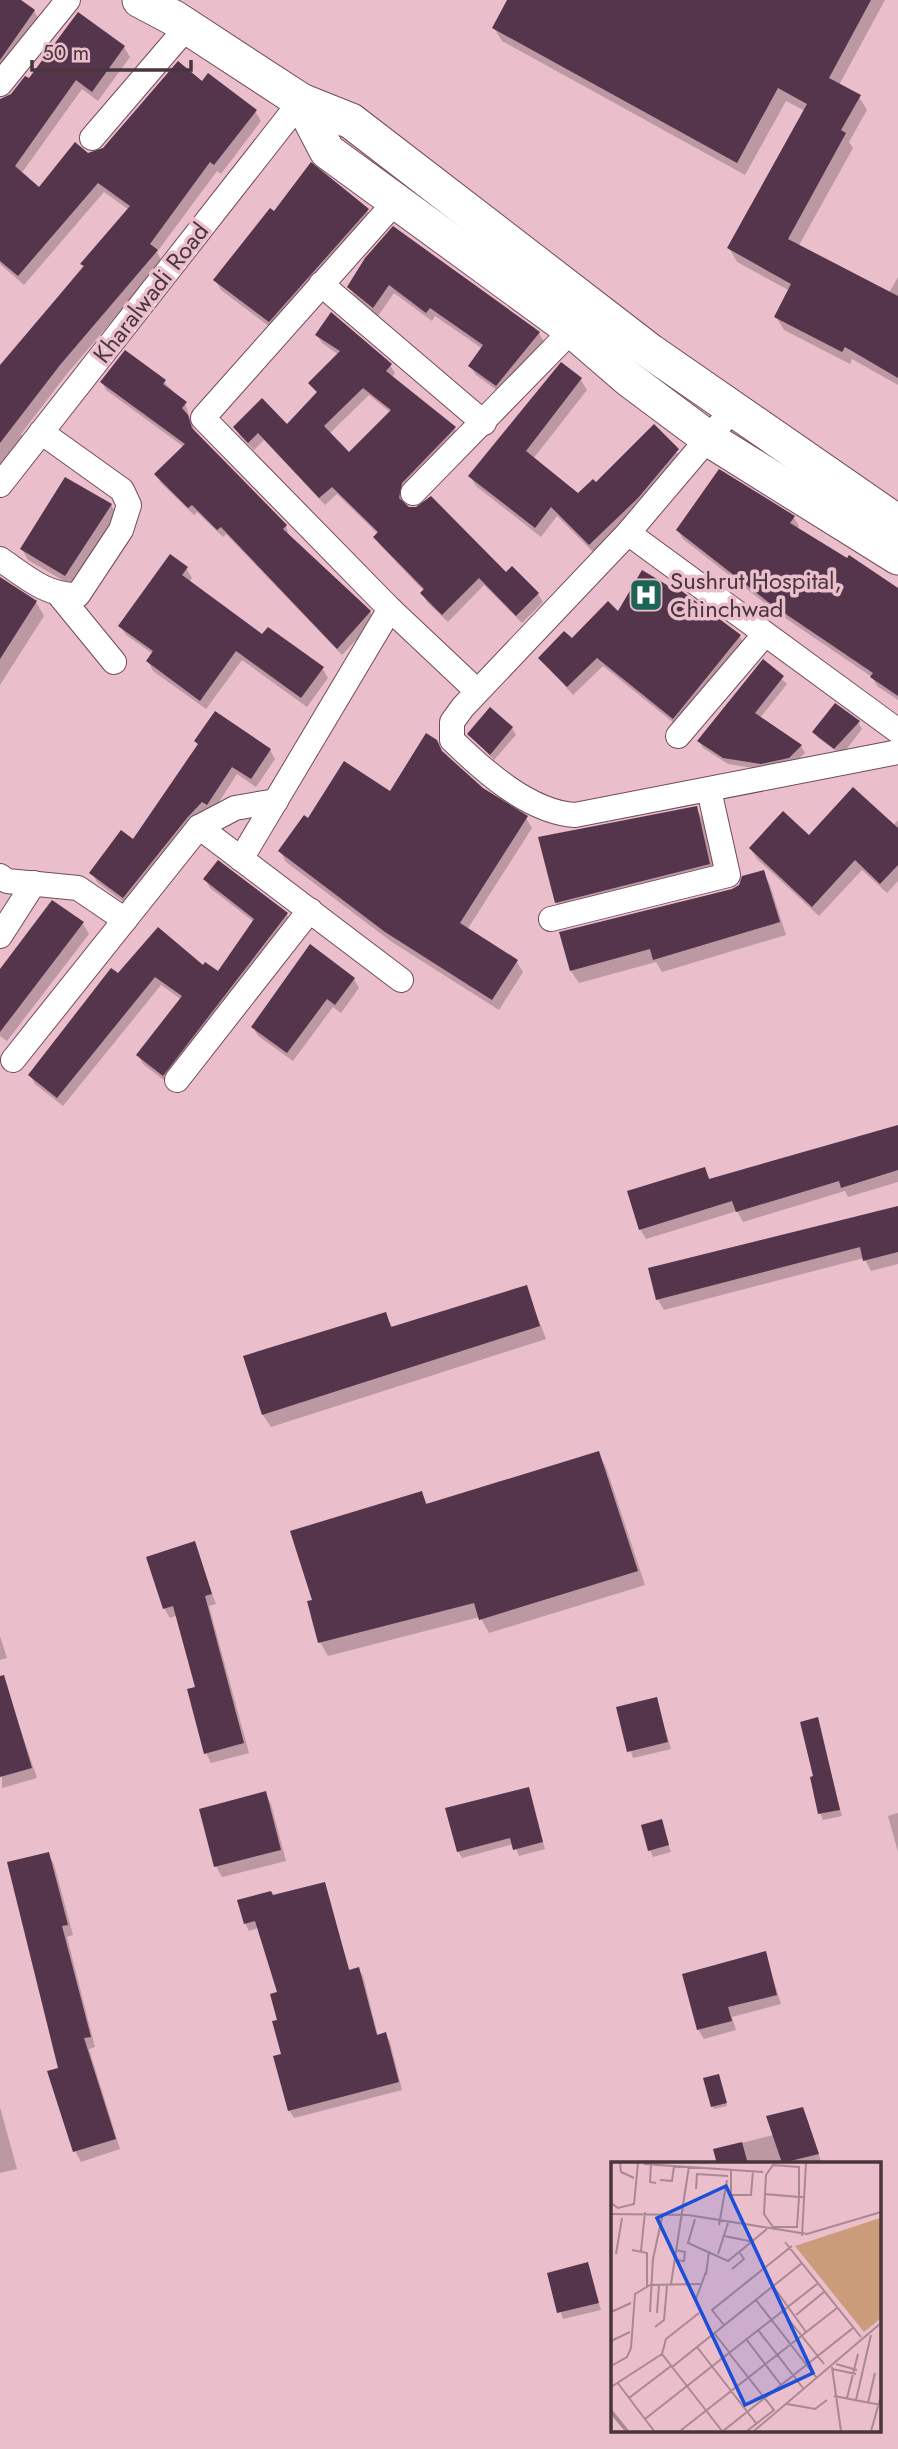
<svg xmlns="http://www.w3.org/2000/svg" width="898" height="2449" font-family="Jost,sans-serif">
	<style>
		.shadow { fill: #0003; fill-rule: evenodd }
		.building { fill: #54354c; fill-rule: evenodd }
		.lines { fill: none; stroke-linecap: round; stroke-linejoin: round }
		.street-casing { stroke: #724b58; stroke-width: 26 }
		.secondary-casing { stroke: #724b58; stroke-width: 37 }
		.street { stroke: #fff; stroke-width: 24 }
		.secondary { stroke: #fff; stroke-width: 35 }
		.labels { text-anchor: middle; stroke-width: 7; stroke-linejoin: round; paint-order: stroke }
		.street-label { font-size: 24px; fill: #48363c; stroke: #ebbecc }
		.poi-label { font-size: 24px; fill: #48363c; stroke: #ebbecc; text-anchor: start }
		.inset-road { fill: none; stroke: #aa8892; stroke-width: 2 }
		.view { fill: #1d4ed8; fill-opacity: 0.15; stroke: #1d4ed8; stroke-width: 3.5 }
		.inset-edge { fill: none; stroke: #48363c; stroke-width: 3.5 }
	</style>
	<rect width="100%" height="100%" fill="#ebbecc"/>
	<!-- shadow -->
	<g class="shadow">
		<path d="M0,0H18L34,11L40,21L0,77Z"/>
		<path d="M509,0H885L839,85L859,97L867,110L849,142L853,148L798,247L889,293L898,277V385L852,359L850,364L784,330L776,317L790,291L737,262L729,248L805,111L786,101L745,175L502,41L494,28Z"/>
		<path d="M124,47L130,57L98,101L82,89L21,174L40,189L88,155L104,149L202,84L255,111L261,121L221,174L217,171L157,252L162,262L66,375L21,434L23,437L0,469V368L129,210L104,192L24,285L0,264V104L29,81Z"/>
		<path d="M366,209L372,219L275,331L221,290L215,280L274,213Z"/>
		<path d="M367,259L539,333L544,342L502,394L476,375L470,366L483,349L435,316L432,321L394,293L378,316L355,296L349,287Z"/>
		<path d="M317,335L390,365L395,373L392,377L455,429L460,437L406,492L403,505L538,594L543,602L522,623L484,585L448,622L427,602L422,593L424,591L380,545L375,537L378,534L337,494L325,505L264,440L254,450L240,436L235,428L287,426L318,394L311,383L339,355L322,343ZM369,395L390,412L349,454L329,434Z"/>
		<path d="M561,365L581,380L587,390L533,459L579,495L596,484L654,426L684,461L596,555L557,516L541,537L476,486L470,476Z"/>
		<path d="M102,382H164L185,403L195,433L286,526L289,536L370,612L375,620L342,655L226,534L223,537L197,512L194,515L161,483L156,475L184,447L106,390Z"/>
		<path d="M111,505L117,515L71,585L28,560L22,549Z"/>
		<path d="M794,518L799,526L797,529L898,588V700L877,686L872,677L775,611L683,539L678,530Z"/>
		<path d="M186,568L192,578L189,583L263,637L322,668L328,678L307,707L242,660L206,709L153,671L148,661L153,654L126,635L120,626Z"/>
		<path d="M0,581L36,602L44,616L0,685Z"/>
		<path d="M679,591L740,637L745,646L679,727L603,666L573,695L540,658L619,614Z"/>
		<path d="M763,662L787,684L760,718L801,746L805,753L793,764L766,770L728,764L703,748L699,741Z"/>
		<path d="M215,714L270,750L275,759L256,787L237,774L212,813L129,906L97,882L92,873L133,841L198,745L196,741Z"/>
		<path d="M858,722L862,729L842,755L818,738L814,732Z"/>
		<path d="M512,728L516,735L494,760L470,734Z"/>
		<path d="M443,754L482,789L526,818L532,828L467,930L517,962L523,972L499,1010L392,942L286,862L280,851L309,820L391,793Z"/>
		<path d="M696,808L703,819L715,875L562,913L556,902Z"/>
		<path d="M898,820V881L887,893L862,870L819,916L757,859L751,849L893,826Z"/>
		<path d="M218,862L287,915L292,923L169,1084L143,1064L138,1055L182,1000L161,985L63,1106L35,1084L30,1075L119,976L204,967L218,974L254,922L210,888L205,879Z"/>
		<path d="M763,872L770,885L786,935L662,972L656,962L579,983L571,971L732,891Z"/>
		<path d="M53,902L83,924L89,934L7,1041L0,1036V972Z"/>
		<path d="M354,979L359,988L341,1013L333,1007L293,1061L258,1036L253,1027Z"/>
		<path d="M898,1126V1182L848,1197L845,1191L743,1222L737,1211L646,1239L640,1229L704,1169L711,1181Z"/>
		<path d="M898,1208V1264L871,1271L864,1258L664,1310L658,1300L650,1269Z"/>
		<path d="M526,1287L546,1339L271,1427L263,1415L245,1357L385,1314L393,1328Z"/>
		<path d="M598,1453L606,1467L645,1585L489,1633L480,1617L328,1656L320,1642L314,1601L421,1493L428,1505Z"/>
		<path d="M194,1544L216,1604L209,1606L249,1753L211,1763L206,1753L197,1689L178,1615L170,1618L164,1608Z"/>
		<path d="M0,1636L7,1658L0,1660Z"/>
		<path d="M7,1690L37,1778L2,1788L0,1692Z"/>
		<path d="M656,1699L671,1749L633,1758L618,1709Z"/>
		<path d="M817,1719L842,1816L823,1820L820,1813L815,1778Z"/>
		<path d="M528,1789L545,1849L519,1856L514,1844L462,1858L458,1851Z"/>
		<path d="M265,1793L271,1804L286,1861L222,1877L216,1866Z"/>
		<path d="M898,1813V1852L888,1816Z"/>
		<path d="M661,1821L671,1852L653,1857L650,1850Z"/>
		<path d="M48,1854L54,1864L73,1935L67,1937L95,2047L89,2049L120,2149L81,2162L75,2151L60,2069Z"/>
		<path d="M324,1884L350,1971L359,1969L363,1976L378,2036L385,2034L390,2042L402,2090L294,2118L289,2110L279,1993L258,1928L249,1931L245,1923L273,1897Z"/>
		<path d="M765,1953L781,2004L732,2017L736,2030L704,2039L698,2029Z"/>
		<path d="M720,2079L727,2106L714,2109L713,2106Z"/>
		<path d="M0,2107L17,2169L0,2173Z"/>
		<path d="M806,2116L821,2161L809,2164H718L715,2150L773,2135Z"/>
		<path d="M587,2264L601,2310L563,2319L549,2274Z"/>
	</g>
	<!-- building -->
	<g class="building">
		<path d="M0,0H21L35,10L0,60Z"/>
		<path d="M507,0H871L829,78L861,95L841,130L846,133L788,239L898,296V378L845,347L842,352L774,317L791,284L727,248L807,104L778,88L737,163L492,28Z"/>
		<path d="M78,12L125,46L92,92L76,80L15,166L39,187L75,142L88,153L103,148L178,61L202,81L208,73L257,110L214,165L210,162L150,244L158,250L60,365L0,443V365L84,266L80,264L130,206L98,183L18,276L0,261V99L11,94L25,76L29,78Z"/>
		<path d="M311,162L369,209L269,322L213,280L270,208L274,211Z"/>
		<path d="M393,226L540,332L496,386L468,366L483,345L430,308L426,313L389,285L373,308L347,287L365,258Z"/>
		<path d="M331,312L392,364L386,371L456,427L402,483L399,498L409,507H416L431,496L506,572L512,566L539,593L516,616L479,578L442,615L420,593L424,589L373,537L378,532L332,487L319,498L258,433L248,443L233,427L262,398L287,424L317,392L308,383L340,351L315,335ZM363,388L391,410L349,452L324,426Z"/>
		<path d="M125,350L166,380L163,384L187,402L182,408L188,415L192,428L287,525L283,529L371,611L337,649L221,527L217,530L192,505L188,508L154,474L185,444L100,382Z"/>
		<path d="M561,362L582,378L526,451L578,493L593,479L596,482L654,424L679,449L638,498L589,545L551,507L535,528L468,476Z"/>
		<path d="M719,469L795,516L790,523L847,558L849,555L898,588V696L870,677L873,673L768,602L676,530Z"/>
		<path d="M65,477L112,504L65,576L20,549Z"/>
		<path d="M170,554L188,567L182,575L262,634L268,627L324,667L301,698L236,651L200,701L146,661L153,651L118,626Z"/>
		<path d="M642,570L677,591L679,589L741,635L673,719L597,658L567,687L538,658L564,631L572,638L608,601L618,611Z"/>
		<path d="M0,577L37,601L0,659Z"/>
		<path d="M763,659L784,676L755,713L802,745L789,758L761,764L723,758L697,741Z"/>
		<path d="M835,703L860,721L834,749L812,732Z"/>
		<path d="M490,707L513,727L490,755L467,734Z"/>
		<path d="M215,711L271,749L251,779L232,767L207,805L202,802L187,818L123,898L89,873L121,830L133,839L198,744L194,741Z"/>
		<path d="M426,733L437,740L442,751L483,788L528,816L460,923L518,960L492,1000L385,932L278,851L304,815L308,818L344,761L390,791Z"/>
		<path d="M853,787L898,828V865L880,884L855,860L812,907L749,848L783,811L809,835Z"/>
		<path d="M697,806L710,864L555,903L538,837Z"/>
		<path d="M218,860L288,913L163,1076L136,1055L182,996L155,977L57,1098L28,1075L111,968L118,973L158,927L203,965L205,962L218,971L254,919L203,879Z"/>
		<path d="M764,870L780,922L653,960L650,949L570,971L559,932L732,889L739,885L742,876Z"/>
		<path d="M52,900L84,922L0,1032V969Z"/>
		<path d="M310,944L355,978L335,1005L327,999L287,1053L251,1027Z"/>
		<path d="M898,1125V1170L841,1188L839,1181L736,1212L732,1201L639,1230L627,1191L705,1167L709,1179Z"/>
		<path d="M898,1206V1252L863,1261L860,1247L656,1300L648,1268Z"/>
		<path d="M527,1285L540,1326L262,1415L243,1356L386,1312L391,1327Z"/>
		<path d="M599,1451L638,1571L479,1620L474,1603L318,1643L307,1601L312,1600L290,1531L422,1491L426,1504Z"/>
		<path d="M195,1541L212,1594L205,1596L244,1743L204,1754L187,1689L195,1687L173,1606L163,1609L146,1557Z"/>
		<path d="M4,1675L32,1768L0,1777V1676Z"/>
		<path d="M657,1697L668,1742L627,1752L616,1707Z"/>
		<path d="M818,1717L840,1810L818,1814L810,1777L813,1776L800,1722Z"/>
		<path d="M529,1787L543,1842L513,1850L510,1838L457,1852L445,1808Z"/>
		<path d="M266,1791L281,1850L214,1867L199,1809Z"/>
		<path d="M662,1819L669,1845L648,1851L641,1825Z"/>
		<path d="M49,1852L68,1925L62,1926L91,2037L84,2038L116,2139L73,2152L47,2071L58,2068L7,1862Z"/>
		<path d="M325,1882L349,1970L359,1967L377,2035L386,2032L399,2082L288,2111L273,2056L281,2054L272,2021L277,2020L270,1994L277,1992L255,1921L244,1924L237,1900L271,1891L273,1895Z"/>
		<path d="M766,1951L777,1995L728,2007L732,2021L697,2030L682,1974Z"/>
		<path d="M719,2074L727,2103L711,2107L703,2078Z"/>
		<path d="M803,2107L819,2154L782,2163L766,2116Z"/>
		<path d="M742,2142L748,2164H717L713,2149Z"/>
		<path d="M588,2262L599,2303L557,2313L547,2273Z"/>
	</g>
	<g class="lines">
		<defs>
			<g id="street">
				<path d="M0,84L68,0"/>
				<path d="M92,138L188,26"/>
				<path d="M396,201L203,418L390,609L477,691"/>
				<path d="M321,284L484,423"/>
				<path d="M733,409L628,533L463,707L452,722V740C484,771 529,812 575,815L898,752"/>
				<path d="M0,485L301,101"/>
				<path d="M413,493L572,330"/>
				<path d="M628,533L898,731"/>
				<path d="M0,559C25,576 46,596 78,595L121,530L129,505L122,490L41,432"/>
				<path d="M60,596L114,662"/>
				<path d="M678,736L765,634"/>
				<path d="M199,827L401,980"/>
				<path d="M241,859L390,609"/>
				<path d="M0,876L7,881L78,888L125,920"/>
				<path d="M551,919L728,875L709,790"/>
				<path d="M0,936L34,883"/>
				<path d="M13,1060L199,827L235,808L276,801"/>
				<path d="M177,1080L310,910"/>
			</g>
			<g id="secondary">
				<path d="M140,0L174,18L301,101L351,121L651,352L898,523"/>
				<path d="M301,101L327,151L572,330L630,380L709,439L898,557"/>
			</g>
		</defs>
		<!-- street casing -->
		<use href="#street" class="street-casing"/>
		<!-- secondary casing -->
		<use href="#secondary" class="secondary-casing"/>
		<!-- street -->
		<use href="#street" class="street"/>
		<!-- secondary -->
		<use href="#secondary" class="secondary"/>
	</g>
	<!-- icons -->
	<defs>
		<symbol id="hospital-square" viewBox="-11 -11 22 22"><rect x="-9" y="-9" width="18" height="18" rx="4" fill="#1d6356" stroke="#ebbecc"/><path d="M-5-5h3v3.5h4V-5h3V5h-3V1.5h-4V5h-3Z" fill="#fff"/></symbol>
	</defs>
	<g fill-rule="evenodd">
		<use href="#hospital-square" x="627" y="576" width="38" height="38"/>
	</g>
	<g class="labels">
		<!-- street labels -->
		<g class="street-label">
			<text transform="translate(151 293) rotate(-52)" y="8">Kharalwadi Road</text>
		</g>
		<!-- poi labels -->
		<g class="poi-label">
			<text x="670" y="589">Sushrut Hospital,<tspan x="670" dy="28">Chinchwad</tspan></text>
		</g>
	</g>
	<!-- overview -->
	<g transform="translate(611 2162)">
		<rect width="270" height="270" fill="#ebbecc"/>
		<path d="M269,56V157L253,170L184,84Z" fill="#ca9c7a"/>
		<path class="inset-road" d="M9,1L10,10L23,16M33,2L152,10M40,2L39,20L45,21M120,8V33H140L142,9M49,18L61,19L63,4M85,27L86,12L117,14M154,32L153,52L162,65H186L188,35V5L162,3L155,13L154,32L188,35H193M0,41L7,46L23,42L27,1M0,52L77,53L196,72L270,50M84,57L77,81L117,99L156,67M108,63L116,18M113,74L143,80M191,74L195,1M174,80L250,175M21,88L36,91V124M30,89L34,50M5,92L11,56M107,92L117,61M63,98L73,99L74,90L65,88M121,107L133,97L129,91M95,113L98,89M60,122L78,4M162,124L195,170M85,137L96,107M145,138L205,215M171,149L213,202M0,150L20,141M39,150L42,97L52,51M46,151L48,123M185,153L213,130M113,163L101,148L181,84M44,165L53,158L56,124M147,168L192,226M103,171L118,190M135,177L170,223M0,179L19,170M86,185L145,261M118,191L163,248L136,269M51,192L111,269M51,192L55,177L88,151M225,202L246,208M0,204L16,195L20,186L24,132L39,123L89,122M61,205L191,101M221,205L230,269M221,207L245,212M6,220L43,269M0,225L51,192M223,234L270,243M18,236L60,204M236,236L247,192M245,238L260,173M257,241L264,211M176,242L204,247L216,238M0,248L17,269M0,251L15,269M34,257L206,122M69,269L226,146M112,269L242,166M143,269L270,161M260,269L270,234"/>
		<path class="view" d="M115,24L202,211L134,243L46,56Z"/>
		<rect width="270" height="270" class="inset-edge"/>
	</g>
	<!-- scale -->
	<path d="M32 60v10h159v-10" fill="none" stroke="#48363c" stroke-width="3.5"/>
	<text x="42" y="60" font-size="21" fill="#48363c" stroke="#ebbecc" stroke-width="5" paint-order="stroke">50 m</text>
</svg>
